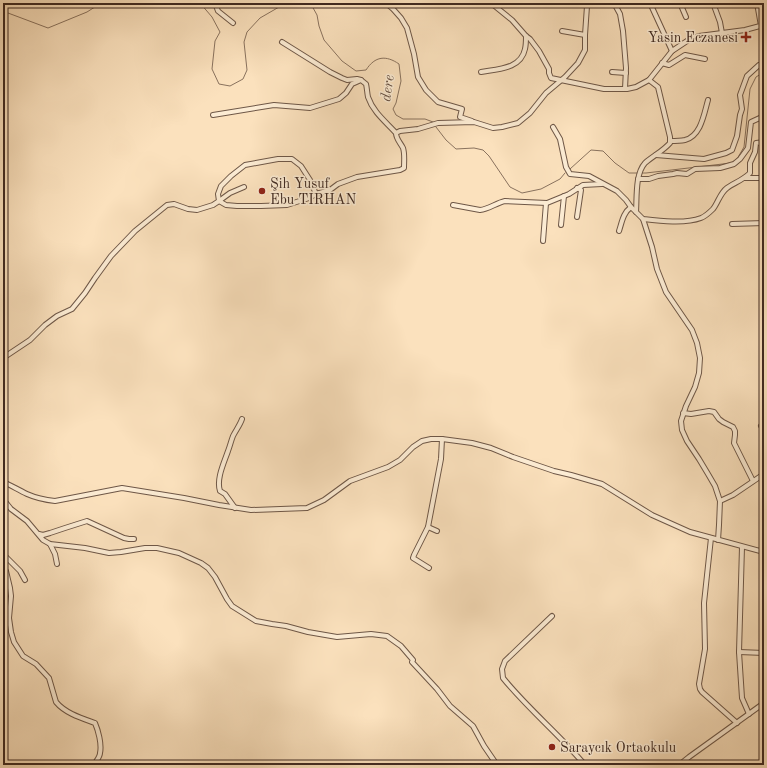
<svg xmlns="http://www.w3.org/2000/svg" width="767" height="768" font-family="'Old Standard TT',serif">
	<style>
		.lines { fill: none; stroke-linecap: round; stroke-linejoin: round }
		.stream { stroke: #89725e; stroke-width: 1 }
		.minor-casing { stroke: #6e5747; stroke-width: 6 }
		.minor { stroke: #fcecd4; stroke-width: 4 }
		.poi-dot { fill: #8f2418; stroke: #fcecd4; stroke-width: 1.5 }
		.labels { text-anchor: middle; stroke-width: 3; stroke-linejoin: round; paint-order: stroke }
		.poi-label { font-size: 14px; fill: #3f2920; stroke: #fcecd4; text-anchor: start }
		.water-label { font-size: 15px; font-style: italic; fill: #644d3f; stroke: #fcecd4 }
	</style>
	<rect width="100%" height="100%" fill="#fbe1bd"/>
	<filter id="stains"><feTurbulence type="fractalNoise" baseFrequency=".005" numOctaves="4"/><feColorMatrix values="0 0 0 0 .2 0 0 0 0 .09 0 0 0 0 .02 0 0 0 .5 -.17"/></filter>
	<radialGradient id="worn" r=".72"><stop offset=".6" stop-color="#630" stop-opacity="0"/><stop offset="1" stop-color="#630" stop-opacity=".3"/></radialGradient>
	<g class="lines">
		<!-- stream -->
		<g class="stream">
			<path d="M200,3L212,17L220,32L215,41L212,69L219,84L230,86L243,79L247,70L244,42L247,32L260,18L286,3"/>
			<path d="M309,3L312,6L317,15L319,26L324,40L342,61L356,71L366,70C375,56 386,55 399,64L401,81L396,103L393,109L396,115L403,119H425L433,122"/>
			<path d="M3,9L8,13L48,28L87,12L98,5L104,3"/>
			<path d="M436,127L446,140L456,149L474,148L483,150L489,156L510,187L522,193L541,189L560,179L565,173"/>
			<path d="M570,169L591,150L603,151L615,163L629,173H638"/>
			<path d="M641,173H646L731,163L737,159L744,147L750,89L756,77L764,72"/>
		</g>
		<defs>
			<g id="minor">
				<path d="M215,3L218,11L233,23"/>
				<path d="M386,3L393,9L401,18L407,28L414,54L418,77L426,90L438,102L462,109L460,117L472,121"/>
				<path d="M491,3L512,20L526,36L530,39L539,51L549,69V73L551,78L604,89H627L636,87L649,80L672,51L690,39L699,36L745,30L764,25"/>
				<path d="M614,3L620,14L623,31L626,68L625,89"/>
				<path d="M650,3L672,51"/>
				<path d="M680,3L686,17"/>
				<path d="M713,3L720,22L722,33"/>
				<path d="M757,3L761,26"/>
				<path d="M562,31L585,35"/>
				<path d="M282,42L330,72L342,78L347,80L357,79L361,80"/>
				<path d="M662,63L669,65L685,55L705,59"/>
				<path d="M481,72C498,69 521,69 525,49C526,45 526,40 526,36"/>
				<path d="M612,72L626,73"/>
				<path d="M213,115L274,105L310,108L339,99L346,93L352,84L361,80L366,84C367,88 367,92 368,97C373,112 386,122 396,133"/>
				<path d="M553,127L560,139L566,167L570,174L589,176L617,191L626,200L631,207L643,219C660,221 685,224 701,218C706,216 710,212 713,209C718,203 720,193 727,188C734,183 743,180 750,173V163L755,152L756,143L764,142"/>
				<path d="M670,141C675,141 680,141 685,140C701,136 704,114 708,100"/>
				<path d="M656,155L704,159L726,153L732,150L737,136L740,115L742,109L740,95L747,76L759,65L764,64"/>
				<path d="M745,178H764"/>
				<path d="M638,179H649L658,176L673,174L677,173L687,174L695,169L720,168L734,164L740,159L748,148L751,122L764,116"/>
				<path d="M244,187L230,193L219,201L226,205L237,206H261L287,205L309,198L316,194L330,190L338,184L357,177L400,170L404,168C404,161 405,154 403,148C400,142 396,139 396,133L400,131L418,129L438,123L474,122L493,128L502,127L518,123L530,113L546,93L565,77L578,63L585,50V35L587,6L585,3"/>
				<path d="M453,205L480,210C489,209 496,203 505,201L547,203L569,194L583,185L602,184"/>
				<path d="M636,212C637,198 635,174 645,163C653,156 663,151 670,143V137L658,87L649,80"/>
				<path d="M577,217L581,190L577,188"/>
				<path d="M643,219L652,247L657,269L666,292L692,330L697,343L700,358L699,373L695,387L686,406L681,421L682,430L687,441L699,459L708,474L715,486L720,501L719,525L718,540"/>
				<path d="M732,224L764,223"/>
				<path d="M561,225L564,196"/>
				<path d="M619,231C622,222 623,213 631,207"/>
				<path d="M543,241L546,203"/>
				<path d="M3,358L30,340L45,325L57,316L72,309L85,293L95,278L111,256L135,231L167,205L174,204L188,209L197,210L213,205L219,201L218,194L221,186L231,176L245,165L278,159H292L301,166L310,180L316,194"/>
				<path d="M683,413L691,414L709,411L714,412L719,419L723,422L733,427L735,431V435L734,443L753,481"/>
				<path d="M761,426L764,430"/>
				<path d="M3,482C11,485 18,490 27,494C36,498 45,500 55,501L122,488L184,498L219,505L251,510L307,508L324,500L350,481L388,467L400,460L413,447L422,441L431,439H442L472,443L491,448L513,457L554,471L571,475L602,484L652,515L690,532L764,552"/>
				<path d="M3,499L11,509L27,521L43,540L50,544L85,548L109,553L121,552L145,548H157L179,553L201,563L208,568L215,577L227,599L232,606L256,621L272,624L286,626L308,632L337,637L371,634L387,636L401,646L413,660L412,662L437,689L450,706L473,726L484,746L497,765"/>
				<path d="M720,501L733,495L764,474"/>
				<path d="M235,508L225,494L220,491C216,479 224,463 228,451C230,446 231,441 233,436C236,430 240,425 242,419"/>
				<path d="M428,527L437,531"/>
				<path d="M39,534L43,535L50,533L65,528L87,521L124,538L129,539H134"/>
				<path d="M711,538L704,603L705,649L699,684L700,689L702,692L737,723"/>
				<path d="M50,544L55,554L57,564"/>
				<path d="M742,547L739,652L742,698L749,714"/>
				<path d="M3,554L20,571L25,580"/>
				<path d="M3,568L6,571L10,588L11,596L9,618L11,632L14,642L23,656L36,664L49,678L56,702C65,713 81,718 95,723C98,730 102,744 100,753C100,757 96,761 94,765"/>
				<path d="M429,568L413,558L414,555L428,527L441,459L442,439"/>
				<path d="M552,616L505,661L502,669L503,678C528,709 559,734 585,765"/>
				<path d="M739,652L764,653"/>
				<path d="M679,765L689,757L764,703"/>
			</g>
		</defs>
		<!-- minor casing -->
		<use href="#minor" class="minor-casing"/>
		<!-- minor -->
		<use href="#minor" class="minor"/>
	</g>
	<!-- markers -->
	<g class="poi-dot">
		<path d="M744 31h4v4h4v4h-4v4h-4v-4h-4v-4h4z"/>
		<circle cx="262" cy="191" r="4"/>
		<circle cx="552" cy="747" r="4"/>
	</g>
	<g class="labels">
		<!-- poi labels -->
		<g class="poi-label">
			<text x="738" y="42" text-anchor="end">Yasin Eczanesi</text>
			<text x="270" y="188">Şih Yusuf<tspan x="270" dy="16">Ebu TIRHAN</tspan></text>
			<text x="560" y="752">Saraycık Ortaokulu</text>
		</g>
		<!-- water labels -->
		<g class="water-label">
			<text transform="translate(387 88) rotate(-82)" y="5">dere</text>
		</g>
	</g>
	<!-- margin -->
	<rect width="767" height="768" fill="none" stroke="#fbe1bd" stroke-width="16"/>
	<rect x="4" y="4" width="759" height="760" fill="none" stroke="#3f2920" stroke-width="2"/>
	<rect x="8" y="8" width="751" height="752" fill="none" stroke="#3f2920"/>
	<rect width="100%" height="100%" filter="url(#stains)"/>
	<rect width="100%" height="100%" fill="url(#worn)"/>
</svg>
